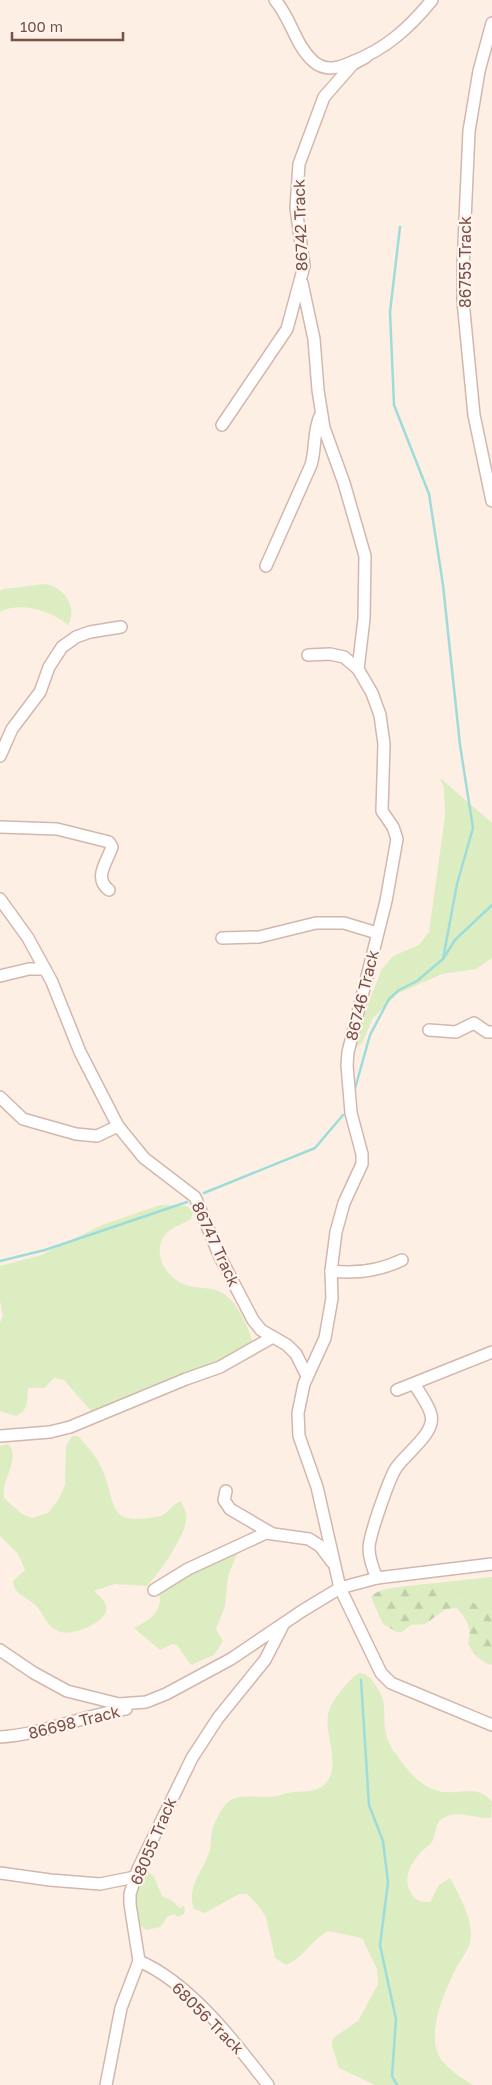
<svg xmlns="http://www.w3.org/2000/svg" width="492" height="2085" font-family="'Golos Text',sans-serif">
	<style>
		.grass { fill: #dcedc2 }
		.forest { fill: url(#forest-firs) }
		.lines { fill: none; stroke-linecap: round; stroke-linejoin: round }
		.stream { stroke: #9ddcd9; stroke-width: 2.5 }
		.minor-casing { stroke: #d3b7ad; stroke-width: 14 }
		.minor { stroke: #fff; stroke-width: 11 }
		.labels { text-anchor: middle; stroke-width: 4.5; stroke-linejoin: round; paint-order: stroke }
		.street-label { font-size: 16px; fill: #795048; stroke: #fff4ed }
	</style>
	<defs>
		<pattern id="forest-firs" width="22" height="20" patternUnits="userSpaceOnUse" patternTransform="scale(1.25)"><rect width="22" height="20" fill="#dcedc2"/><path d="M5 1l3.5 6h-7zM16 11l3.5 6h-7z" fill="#c0cda8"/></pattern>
	</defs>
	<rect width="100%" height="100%" fill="#feefe5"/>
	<!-- grass -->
	<g class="grass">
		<path d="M45,584C63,586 79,608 68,625C51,611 21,601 0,612V591L3,589Z"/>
		<path d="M440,778L492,823V958L476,969L442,974L397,994L373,1018L362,1043L355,1049L368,1004L382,969L393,956L419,945L429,932L445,816L444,788Z"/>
		<path d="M160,1205L187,1206L193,1212L191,1219C182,1224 172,1227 165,1235C152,1252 165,1275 181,1283C197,1291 214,1284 228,1297C239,1307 248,1327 252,1340L248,1347L229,1358L92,1412L64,1380L54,1378L44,1388H28C27,1401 29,1410 16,1416L0,1411V1323L3,1315L0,1301V1266L41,1255L102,1225Z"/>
		<path d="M72,1436H78C88,1447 99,1459 104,1474C117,1508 108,1525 156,1517C168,1516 171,1504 181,1501C184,1508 187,1513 186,1520C185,1536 159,1574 147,1586L115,1584L94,1591C98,1595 105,1600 106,1606C111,1621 73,1636 61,1632C45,1627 45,1614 35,1605C27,1597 13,1594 13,1581L25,1570L18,1554L0,1536V1446L8,1444C22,1458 0,1481 4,1498L22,1514L32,1518L48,1513L58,1500L65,1485L66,1446Z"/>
		<path d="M238,1552L228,1576L225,1606L216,1629L223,1641L214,1655L191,1665L177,1645L172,1644L160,1650L134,1628C147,1622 164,1611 159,1594L189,1573Z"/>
		<path d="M492,1577V1613L468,1600L452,1598L436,1583Z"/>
		<path d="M359,1673C365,1673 371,1678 374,1683C391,1706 380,1714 387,1737C389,1743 392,1750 396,1754C406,1769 418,1784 435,1790C454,1798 476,1781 492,1802L491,1818C475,1819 460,1810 445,1817C434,1822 437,1832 433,1840C431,1845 425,1848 422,1851C411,1863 402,1878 411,1893C416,1901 421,1902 430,1902L439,1885L450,1878C459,1895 471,1916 471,1935C471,1949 461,1958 455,1970C444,1993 426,2033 440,2058C446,2068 463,2079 473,2085H375L339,2068L332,2046L333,2038L358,2021L378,1984L377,1969L362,1938L328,1931C310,1941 307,1955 286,1965L275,1958L266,1917L257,1904L247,1894H239L205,1913L194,1909C186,1886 202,1873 209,1853C212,1845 210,1835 213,1827C229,1790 236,1797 269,1797C278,1797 286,1792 295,1792C306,1791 315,1792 324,1785C343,1768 324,1736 328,1715C330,1702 348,1680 359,1673Z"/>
		<path d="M146,1870L154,1877L162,1896L171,1900L180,1908L183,1906L185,1908L184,1914L178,1917L174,1914L168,1916L160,1927L146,1930L138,1924C133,1901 136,1892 146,1870Z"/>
	</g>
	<!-- forest -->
	<path class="forest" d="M436,1583L452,1598L468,1600L492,1613V1665C481,1663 474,1654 468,1644C472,1628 468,1621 457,1608L446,1609L425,1624L411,1625L402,1632H397L383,1624L371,1597C378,1586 421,1585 436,1583Z"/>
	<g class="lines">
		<!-- stream -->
		<g class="stream">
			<path d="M400,227L390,312L394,405L429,494L443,585L460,745L473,828L457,884L443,959"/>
			<path d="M354,1092L370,1035L389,999L399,990L417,981L443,959L455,940L492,905"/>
			<path d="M204,1193L315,1148L343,1115"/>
			<path d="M0,1261L45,1250L187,1202"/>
			<path d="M361,1680L369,1805L383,1841L388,1882L380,1945L396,2019L392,2076L397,2085"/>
		</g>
		<defs>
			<g id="minor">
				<path d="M275,0C291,18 295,45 313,61C325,72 339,68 352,62C386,49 409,28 432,0"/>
				<path d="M492,23L479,71L469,131L463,266V301L474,415L492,501"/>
				<path d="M302,283L314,339L318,390L324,428L344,483L365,556L364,619L358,669"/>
				<path d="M222,425L287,329L304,266L296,208L299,164L324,97L353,64L366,57"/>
				<path d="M266,566L311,465C316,449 313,431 320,416"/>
				<path d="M308,655L330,654L344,657L358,669L372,693L380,715L384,744L382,811L393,827L397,839L386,901L348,1052L347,1065L351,1113L362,1154V1164L344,1203L336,1232L331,1271L332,1298L325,1338L304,1384L298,1413L299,1436L317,1487L340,1588L381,1673L391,1683L492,1725"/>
				<path d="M0,756L12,729L40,692L49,667L62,647L76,637L90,632L121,627"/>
				<path d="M0,827L57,829L109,842L112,847C107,862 93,878 109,890"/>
				<path d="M0,899L28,938L52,982L80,1052L118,1126L144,1158L195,1197L220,1257L253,1320L261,1330L287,1345L296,1354L307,1376"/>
				<path d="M222,938L259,937L316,923H344L377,933"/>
				<path d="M0,976L29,969H45"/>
				<path d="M429,1030L456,1032L474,1023L487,1032H492"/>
				<path d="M0,1097L23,1119L76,1134L97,1136L118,1126"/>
				<path d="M331,1271C356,1274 379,1271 402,1260"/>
				<path d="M397,1390L492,1352"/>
				<path d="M0,1436L50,1432L70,1427L186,1379L220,1367L273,1337"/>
				<path d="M226,1491L224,1500L230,1509L271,1533"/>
				<path d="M377,1578C373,1569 369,1559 369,1548C369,1536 389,1479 396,1468C405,1454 436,1433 431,1415C429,1405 420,1394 415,1385"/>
				<path d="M154,1590L188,1569L266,1533L309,1539L320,1546L332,1562"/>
				<path d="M0,1650L34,1673L67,1691L119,1704L146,1702L166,1694L231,1659L302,1611L340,1588L377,1578L492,1564"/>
				<path d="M0,1737C45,1734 81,1716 126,1709"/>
				<path d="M0,1873L50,1880L100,1884L135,1877"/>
				<path d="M139,1961C190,1983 235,2042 268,2085"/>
				<path d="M106,2085L121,2008L139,1961L130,1904V1894L138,1869L192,1758L218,1718L265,1660L282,1627"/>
			</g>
		</defs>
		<!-- minor casing -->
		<use href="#minor" class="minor-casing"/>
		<!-- minor -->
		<use href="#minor" class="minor"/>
	</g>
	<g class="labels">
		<!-- street labels -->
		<g class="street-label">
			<text transform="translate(300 225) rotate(-92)" y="6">86742 Track</text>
			<text transform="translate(465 262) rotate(-90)" y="6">86755 Track</text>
			<text transform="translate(362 995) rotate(-76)" y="6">86746 Track</text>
			<text transform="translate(216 1244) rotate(65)" y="6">86747 Track</text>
			<text transform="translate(74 1722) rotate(-14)" y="6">86698 Track</text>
			<text transform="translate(153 1841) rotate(-67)" y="6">68055 Track</text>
			<text transform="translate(208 2018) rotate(45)" y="6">68056 Track</text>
		</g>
	</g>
	<!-- scale -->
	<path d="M12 32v8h111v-8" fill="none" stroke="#795048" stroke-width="2.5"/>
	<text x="20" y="32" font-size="15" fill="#795048" stroke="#fff4ed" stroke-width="4" paint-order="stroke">100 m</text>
</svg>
